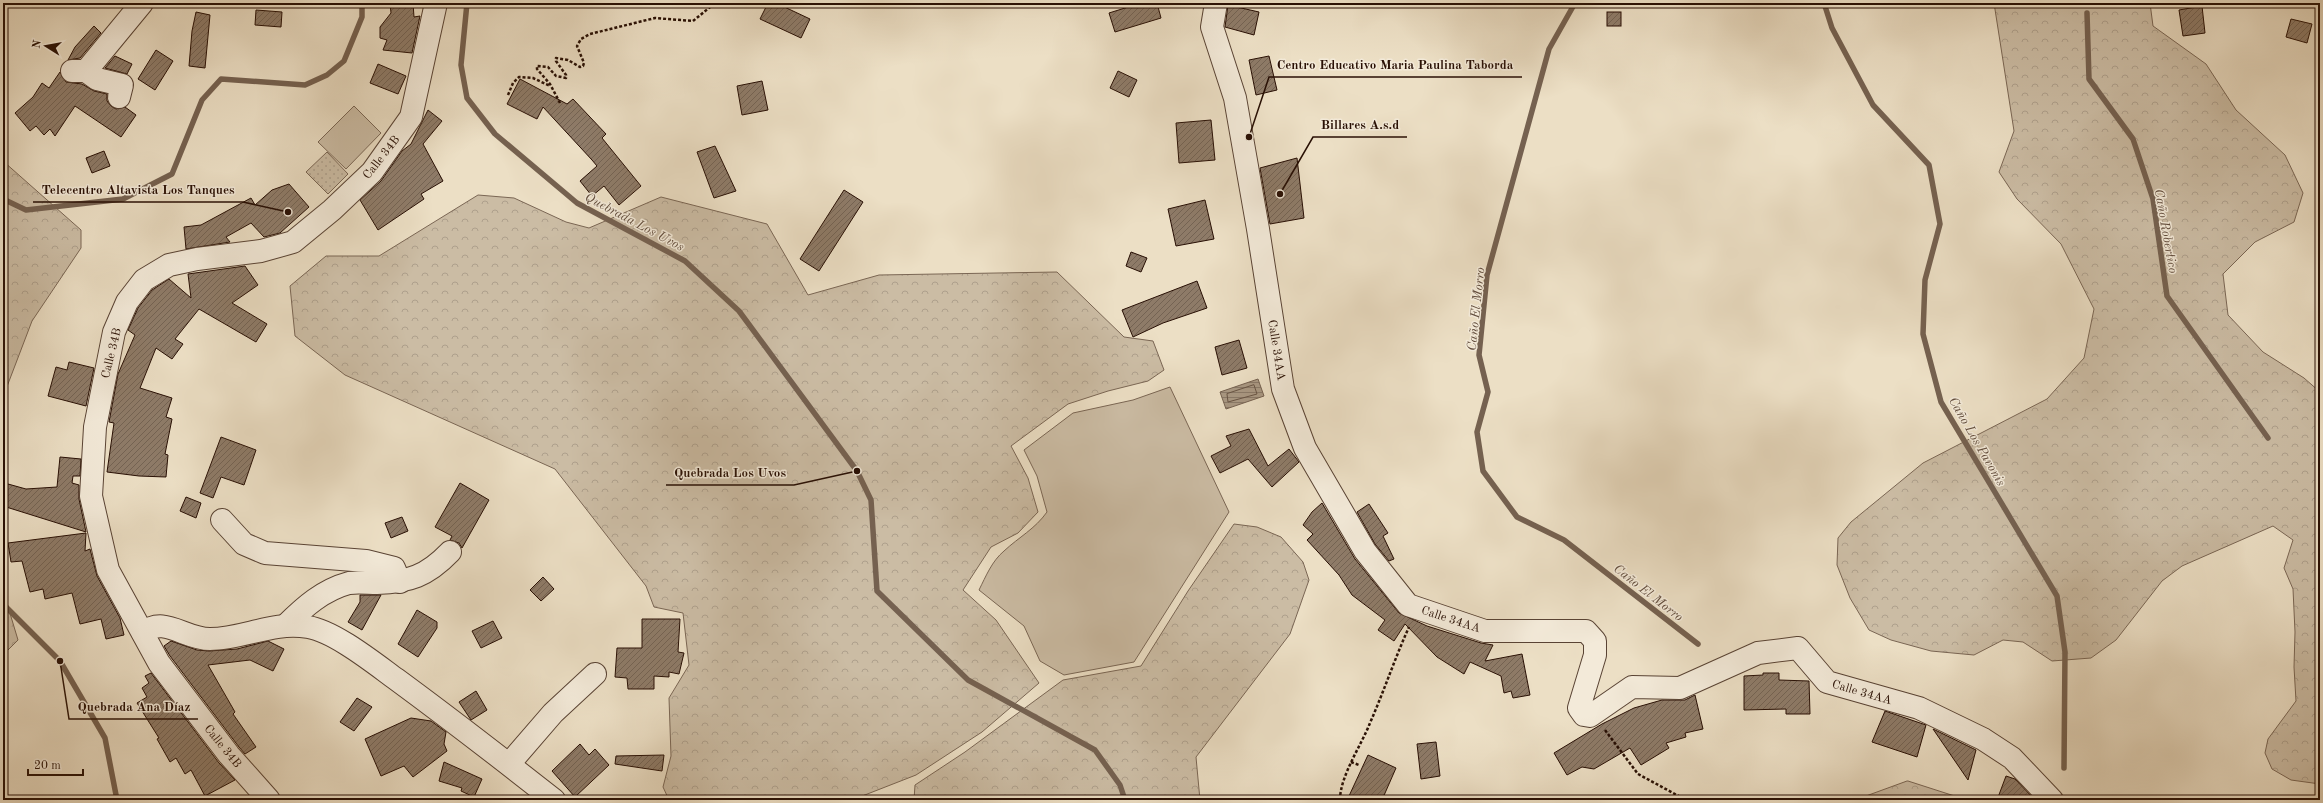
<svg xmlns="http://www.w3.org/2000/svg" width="2323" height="803" font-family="'Old Standard TT',serif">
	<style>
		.grass { fill: #cbbca4; stroke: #7a6654 }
		.forest { fill: url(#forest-crowns); stroke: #7a6654 }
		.park { fill: url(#park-dots); stroke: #7a6654 }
		.water { fill: url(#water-rules); stroke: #756150 }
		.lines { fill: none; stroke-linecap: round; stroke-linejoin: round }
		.shore { stroke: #685444; stroke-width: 1 }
		.stream { stroke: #756150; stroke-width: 5.5 }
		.building { fill: url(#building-hatch); stroke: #280f04 }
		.minor-casing { stroke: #594334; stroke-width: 24 }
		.path { stroke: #280f04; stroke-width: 2.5; stroke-dasharray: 3 2; stroke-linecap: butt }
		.minor { stroke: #f3ead9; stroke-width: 22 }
		.labels { text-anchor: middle; stroke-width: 3; stroke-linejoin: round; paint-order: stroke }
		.street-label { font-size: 12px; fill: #280f04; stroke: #f3ead9 }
		.water-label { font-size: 13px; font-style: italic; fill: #624d3d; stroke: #f3ead9 }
		.leader { fill: none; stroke: #280f04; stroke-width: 1.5 }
		.callout-dot { fill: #280f04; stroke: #f3ead9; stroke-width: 1.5 }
		.callout-label { font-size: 13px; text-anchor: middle; font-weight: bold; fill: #280f04; stroke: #f3ead9; stroke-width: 3; stroke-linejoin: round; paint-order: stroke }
	</style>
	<defs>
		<pattern id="forest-crowns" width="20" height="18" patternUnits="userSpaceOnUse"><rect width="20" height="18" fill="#cbbca4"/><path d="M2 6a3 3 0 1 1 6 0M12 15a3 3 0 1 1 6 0" fill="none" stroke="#aea08c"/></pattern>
		<pattern id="park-dots" width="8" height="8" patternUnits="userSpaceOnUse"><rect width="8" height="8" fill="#cbbca4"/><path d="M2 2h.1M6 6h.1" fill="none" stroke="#aea08c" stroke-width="1.8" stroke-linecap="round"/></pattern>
		<pattern id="water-rules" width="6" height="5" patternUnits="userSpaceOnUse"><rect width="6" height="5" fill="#a99883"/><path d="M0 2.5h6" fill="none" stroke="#8a7a69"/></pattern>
		<pattern id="building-hatch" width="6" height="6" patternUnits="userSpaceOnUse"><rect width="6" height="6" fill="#8e7b68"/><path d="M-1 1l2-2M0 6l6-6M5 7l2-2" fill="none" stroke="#746353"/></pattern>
	</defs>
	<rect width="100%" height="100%" fill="#ecdfc5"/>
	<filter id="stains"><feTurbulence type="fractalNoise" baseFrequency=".005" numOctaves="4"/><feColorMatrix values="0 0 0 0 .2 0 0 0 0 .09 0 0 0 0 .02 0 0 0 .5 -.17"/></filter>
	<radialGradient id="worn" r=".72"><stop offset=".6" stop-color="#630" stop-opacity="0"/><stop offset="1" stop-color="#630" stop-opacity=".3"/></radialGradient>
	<!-- grass -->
	<g class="grass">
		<path d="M354,106L381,133L346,169L318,142Z"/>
		<path d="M1170,387L1229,512L1134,662L1064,675L1040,661L1024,626L979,590C986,576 992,561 1004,551C1019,537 1035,529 1047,512L1037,476L1024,450L1073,413L1133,400Z"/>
	</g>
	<!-- forest -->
	<g class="forest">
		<path d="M1994,3H2150L2153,26L2206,64L2236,110L2285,155L2303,193L2294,222L2255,242L2223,274L2228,315L2263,352L2304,378L2320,392V784L2291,780L2272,769L2265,753L2268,739L2296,701L2294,667L2295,632L2293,589L2284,568L2293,540L2273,526L2182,566L2162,581L2116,640L2091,658L2052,661L2023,642L2003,640L1974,655L1931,651L1891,640L1869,630L1850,598L1837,565L1838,538L1851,522L1923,463L2047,399L2084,358L2094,309L2061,244L2017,199L1999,172L2014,131Z"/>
		<path d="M3,161L81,230V248L32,321L3,397Z"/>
		<path d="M478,195L514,198L566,222L589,228L661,197L767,224L808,295L879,275L1057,272L1124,337L1153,341L1164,370L1148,381L1108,391L1068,404L1011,446L1028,478L1038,512L1018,533L991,547L963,590L996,620L1039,683L982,732L916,775L852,800H669L663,787L671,756L669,698L689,665L683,613L654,607L646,586L555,469L345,375L295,336L290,286L326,256H379Z"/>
		<path d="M1234,524L1257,527L1281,537L1303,562L1309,580L1290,634L1196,757L1200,800H914L915,785L965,752L1063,680L1141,666L1188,591Z"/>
		<path d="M3,590L18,640L3,655Z"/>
		<path d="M1907,781H1908L1967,800H1855Z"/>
	</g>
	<!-- park -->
	<path class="park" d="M327,152L348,174L328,194L306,172Z"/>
	<!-- water -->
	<path class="water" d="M1258,379L1264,396L1226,409L1220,392Z"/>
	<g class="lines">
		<!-- shore -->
		<path class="shore" d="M1254,385L1257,394L1228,402L1227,394Z"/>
		<!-- stream -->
		<g class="stream">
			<path d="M467,3L461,65L467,98L495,134L577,203L685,261L739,311L857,471L871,500L877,591L968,680L1095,750L1120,785L1125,800"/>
			<path d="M1575,3L1549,49L1487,275L1479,355L1488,392L1477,432L1483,471L1517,517L1564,540L1698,644"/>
			<path d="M1824,3L1832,28L1873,105L1929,165L1940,224L1925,280L1923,334L1941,402L2057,596L2065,652L2064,768"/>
			<path d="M2087,13L2089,79L2133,139L2153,199L2167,296L2268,438"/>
			<path d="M3,199L26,210L123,199L172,174L202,100L221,79L305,85L327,75L344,61L362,17V3"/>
			<path d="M3,604L60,661L105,738L117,800"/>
		</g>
	</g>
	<!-- building -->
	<g class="building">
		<path d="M390,3H413L414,17L420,16L412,53L383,50L387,40L380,38V27L391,13Z"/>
		<path d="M768,3H776L810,19L801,38L760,19Z"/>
		<path d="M1141,3H1157L1161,18L1115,32L1109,13Z"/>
		<path d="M1228,5L1259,12L1254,35L1225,27Z"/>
		<path d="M2202,6L2205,33L2183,36L2179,10Z"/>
		<path d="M256,10L282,12L281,27L255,25Z"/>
		<path d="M196,12L210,15L205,68L189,66L192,31Z"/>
		<rect x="1607" y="12" width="14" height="14"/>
		<path d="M2291,19L2312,24L2307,43L2286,37Z"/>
		<path d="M94,26L101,33L80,58L68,60L75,47Z"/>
		<path d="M156,50L173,61L155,90L138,79Z"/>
		<path d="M115,56L132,64L127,74L105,68Z"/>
		<path d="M1269,56L1277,90L1256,95L1249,60Z"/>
		<path d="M378,64L406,76L398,94L370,83Z"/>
		<path d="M1118,71L1137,80L1129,97L1110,88Z"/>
		<path d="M60,72L66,82L82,84L94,91L107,94V101L111,106L116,109L125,107L136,115L121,137L75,106L55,136L50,129L44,135L36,126L30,131L15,113L33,97L42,83L49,88Z"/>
		<path d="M520,79L567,104L573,99L606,134L602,138L641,186L619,205L604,186L592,196L580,181L597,166L592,160L543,107L537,119L507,104Z"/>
		<path d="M762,81L768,110L742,115L737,86Z"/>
		<path d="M428,110L442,121L423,144L443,181L421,194L424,199L378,230L360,200L381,181L402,151L411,144Z"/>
		<path d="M1211,120L1215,160L1179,163L1176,123Z"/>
		<path d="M715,146L736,191L714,198L697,152Z"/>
		<path d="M104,151L110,166L92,173L86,158Z"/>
		<path d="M1297,158L1304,218L1270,224L1260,168Z"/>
		<path d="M289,184L309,207L280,233L264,237L251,223L226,237L230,242L186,249L184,227L201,225L251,198L255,205L272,190Z"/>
		<path d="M844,190L863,202L819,271L800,259Z"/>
		<path d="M1205,200L1214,239L1176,246L1168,209Z"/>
		<path d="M1131,252L1147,258L1141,272L1126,266Z"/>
		<path d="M245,266L258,285L232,303L267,324L256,342L199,309L175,339L183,344L172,359L156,348L140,388L172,398L166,417L172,419L165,454L168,455L166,477L139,476L107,472L114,423L109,422L118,374L135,335L128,330L138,308L152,290L169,279L191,298L188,274Z"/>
		<path d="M1197,281L1207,308L1163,323L1133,337L1122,310Z"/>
		<path d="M1239,340L1247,368L1222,375L1215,347Z"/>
		<path d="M69,362L94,368L86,406L48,396L56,367L67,370Z"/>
		<path d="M1249,429L1268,466L1289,449L1299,462L1272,487L1248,459L1220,473L1211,456L1231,446L1226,436Z"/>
		<path d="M221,437L256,450L244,485L221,477L213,498L200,493Z"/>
		<path d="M60,457L81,459L80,476H73L72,483L79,485V499L86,532L3,506V491L8,484L26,489L57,487Z"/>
		<path d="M460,483L489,500L462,548L459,543L450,540L452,536L435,527Z"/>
		<path d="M186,497L201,503L196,518L180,511Z"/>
		<path d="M1322,503L1355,559L1399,613L1427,626L1481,643L1493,645L1485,661L1522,654L1530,695L1513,698L1511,691L1504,693L1501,676L1470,662L1464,674L1437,657L1405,624L1394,641L1378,630L1385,620L1352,595L1339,575L1307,540L1313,534L1303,525L1312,512Z"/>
		<path d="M1369,504L1388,533L1383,536L1394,559L1389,561L1375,544L1357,512Z"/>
		<path d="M402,517L408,531L391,538L385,523Z"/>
		<path d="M86,533L85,551L90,549L97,576L120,618L124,635L106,639L101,619L80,624L72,593L45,599L43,589L30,592L22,561L11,562L8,543Z"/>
		<path d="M543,577L554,589L541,601L530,590Z"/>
		<path d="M360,595H381L362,630L348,622L360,602Z"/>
		<path d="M417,610L437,622V628L418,657L398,644Z"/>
		<path d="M642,619H680L678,652L684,653L679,674L669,672V677L654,676V689H628L627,678L615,677L617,648H642Z"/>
		<path d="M493,621L502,638L481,648L472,631Z"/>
		<path d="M171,641L197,650L209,651L237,649L268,641L284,649L273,671L250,660L208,665L235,712L233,714L256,747L245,754L239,747L170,656L164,646Z"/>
		<path d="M151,673L219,763L235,780L205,796L191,770L185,774L176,758L170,762L157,739L159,738L137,703L147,697L142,688L149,683L145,676Z"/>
		<path d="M1763,673H1779V680L1809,681L1810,714H1786V709L1744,710V676L1763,675Z"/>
		<path d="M476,691L487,710L471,720L459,702Z"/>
		<path d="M1695,695L1703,729L1685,733L1686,737L1666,743L1669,748L1641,765L1630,748L1594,769L1582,767L1567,775L1554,753L1602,724L1634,708L1662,700H1685Z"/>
		<path d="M357,698L372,707L354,731L340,722Z"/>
		<path d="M1885,711L1926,725L1917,757L1872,742Z"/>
		<path d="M411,718L431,721L446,732L444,744L447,751L413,777L404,766L381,776L365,739Z"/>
		<path d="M1933,729L1976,750L1968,780Z"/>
		<path d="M1436,742L1440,776L1421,779L1417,744Z"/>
		<path d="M580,744L589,755L595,749L609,765L575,797L552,771Z"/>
		<path d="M664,755L662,771L615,764L616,756Z"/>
		<path d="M1368,755L1396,768L1382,800H1358L1349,796Z"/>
		<path d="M444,762L482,779L474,797L461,791L462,788L439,781Z"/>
		<path d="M2006,776L2015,779L2035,800H1997Z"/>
	</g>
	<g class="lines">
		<defs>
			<g id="minor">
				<path d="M1216,3L1212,27L1235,98L1258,229L1283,389L1305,448L1365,551L1408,605L1485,631H1586L1595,641V655L1579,708L1584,715L1590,716L1632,687L1680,688L1758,653L1798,648L1827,682L1919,708L1983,739L2012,758L2052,800"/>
				<path d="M72,71H86L142,3"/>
				<path d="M86,71L97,79L122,85L119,97"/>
				<path d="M222,520L244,544L265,553L366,561L394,568L400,582"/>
				<path d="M286,625C304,607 323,590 349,583C358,582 368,583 377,583C409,582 427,576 450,552"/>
				<path d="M143,633C164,615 184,639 210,639C244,639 272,621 308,627C334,631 374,663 396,679C449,718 502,759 554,800"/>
				<path d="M509,764L553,713L595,674"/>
				<path d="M269,800L229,755L159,663L108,570L91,496L95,427L114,332L127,302L144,280L169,265L197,259L261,251L293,242L332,210L372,172L411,117L436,3"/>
			</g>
		</defs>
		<!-- minor casing -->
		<use href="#minor" class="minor-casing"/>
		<!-- path -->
		<g class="path">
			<path d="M508,95L513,83L519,77L533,78L550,86"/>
			<path d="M560,103L550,84L537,69V66L548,67L556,76L566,78V75L556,61V58L568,60L580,67L583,66L584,63L577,46L581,39L590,34L655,18L693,21L715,3"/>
			<path d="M1605,730L1638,774L1686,800"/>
			<path d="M1351,762L1359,765"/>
			<path d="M1340,800C1340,776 1361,746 1370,723C1384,691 1395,658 1409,627"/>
		</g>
		<!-- minor -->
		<use href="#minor" class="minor"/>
	</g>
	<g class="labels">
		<!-- street labels -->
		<g class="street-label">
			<text transform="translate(381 157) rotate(-52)" y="4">Calle 34B</text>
			<text transform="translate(1277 350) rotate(81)" y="4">Calle 34AA</text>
			<text transform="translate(111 353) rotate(-76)" y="4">Calle 34B</text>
			<text transform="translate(1451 619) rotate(18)" y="4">Calle 34AA</text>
			<text transform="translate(1862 692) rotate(16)" y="4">Calle 34AA</text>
			<text transform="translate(223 746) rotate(51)" y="4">Calle 34B</text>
		</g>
		<!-- water labels -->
		<g class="water-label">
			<text transform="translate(635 221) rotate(28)" y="5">Quebrada Los Uvos</text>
			<text transform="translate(2167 231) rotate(80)" y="5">Caño Robertico</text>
			<text transform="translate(1475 309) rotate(-84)" y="5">Caño El Morro</text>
			<text transform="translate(1978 441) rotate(60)" y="5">Caño Los Pavonis</text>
			<text transform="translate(1649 592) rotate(38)" y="5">Caño El Morro</text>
		</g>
	</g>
	<!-- callouts -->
	<path class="leader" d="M1249 137L1269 77H1522M1280 194L1313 137H1407M288 212L243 202H33M857 471L794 485H666M60 661L69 719H198"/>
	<g class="callout-dot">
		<circle cx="1249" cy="137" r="4"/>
		<circle cx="1280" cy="194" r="4"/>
		<circle cx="288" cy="212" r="4"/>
		<circle cx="857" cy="471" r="4"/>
		<circle cx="60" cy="661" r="4"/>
	</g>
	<g class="callout-label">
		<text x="1395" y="69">Centro Educativo Maria Paulina Taborda</text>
		<text x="1360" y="129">Billares A.s.d</text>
		<text x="138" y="194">Telecentro Altavista Los Tanques</text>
		<text x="730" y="477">Quebrada Los Uvos</text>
		<text x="134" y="711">Quebrada Ana Díaz</text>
	</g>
	<!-- margin -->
	<rect width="2323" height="803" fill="none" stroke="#ecdfc5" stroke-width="16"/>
	<rect x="4" y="4" width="2315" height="795" fill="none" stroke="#280f04" stroke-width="2"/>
	<rect x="8" y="8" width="2307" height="787" fill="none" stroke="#280f04"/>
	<!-- north arrow -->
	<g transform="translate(46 46) rotate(281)" stroke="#f3ead9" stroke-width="3" paint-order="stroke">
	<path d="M0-3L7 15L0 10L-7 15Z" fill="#280f04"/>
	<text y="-6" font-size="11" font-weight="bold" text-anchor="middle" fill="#280f04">N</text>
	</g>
	<!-- scale -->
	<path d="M28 769v6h55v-6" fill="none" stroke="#280f04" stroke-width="2"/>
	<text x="34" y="769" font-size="12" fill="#280f04" stroke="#f3ead9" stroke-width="3" paint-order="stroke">20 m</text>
	<rect width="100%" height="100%" filter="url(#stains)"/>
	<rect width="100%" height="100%" fill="url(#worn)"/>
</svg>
